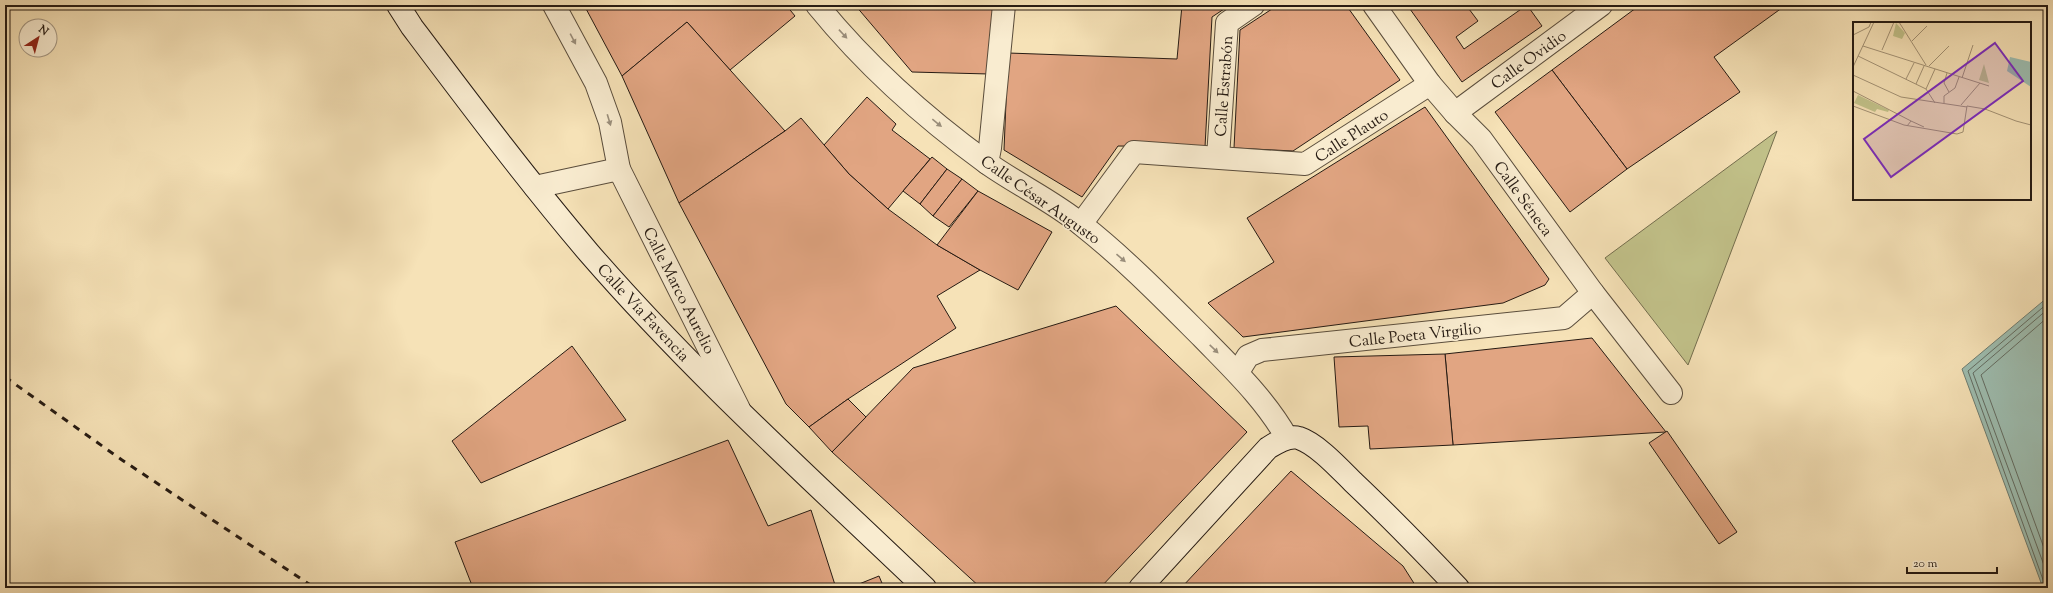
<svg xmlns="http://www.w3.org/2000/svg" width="2053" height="593" font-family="'Sorts Mill Goudy',serif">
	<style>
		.green { fill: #c2c28a; stroke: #746e4e }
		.water { fill: #9dbdb0; stroke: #6d7c71 }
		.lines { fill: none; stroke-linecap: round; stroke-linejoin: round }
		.shore { stroke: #626c62; stroke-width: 1 }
		.building { fill: #e1a582; stroke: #261b13 }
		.street-casing { stroke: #5a4d3c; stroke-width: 24 }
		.secondary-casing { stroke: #261b13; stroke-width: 24 }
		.street { stroke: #f9ecd0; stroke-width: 22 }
		.secondary { stroke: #f9ecd0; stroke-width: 22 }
		.rail { stroke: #261b13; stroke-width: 3; stroke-dasharray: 7 7; stroke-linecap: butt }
		.oneway { fill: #9a8e7b }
		.labels { text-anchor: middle; stroke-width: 3.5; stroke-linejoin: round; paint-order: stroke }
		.street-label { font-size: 16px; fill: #261b13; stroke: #f9ecd0 }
		.inset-road { fill: none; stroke: #a39275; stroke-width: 1 }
		.view { fill: #7b2cbf; fill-opacity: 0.15; stroke: #7b2cbf; stroke-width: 2 }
		.inset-edge { fill: none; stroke: #261b13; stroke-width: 2 }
	</style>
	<rect width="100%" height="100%" fill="#f6e2b7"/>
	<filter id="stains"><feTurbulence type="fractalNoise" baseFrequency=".005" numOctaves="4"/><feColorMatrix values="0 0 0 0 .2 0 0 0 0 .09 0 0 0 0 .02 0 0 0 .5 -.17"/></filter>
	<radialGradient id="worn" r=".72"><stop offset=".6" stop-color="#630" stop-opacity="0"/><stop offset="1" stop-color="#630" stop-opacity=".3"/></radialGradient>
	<!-- green -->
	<path class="green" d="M1777,131L1688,365L1605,258Z"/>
	<!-- water -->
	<path class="water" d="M2048,297V588H2043L1962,369Z"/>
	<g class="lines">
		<!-- shore -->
		<g class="shore">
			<path d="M2048,309L1973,373L2048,576"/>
			<path d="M2048,317L1981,375L2048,559"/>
			<path d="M2046,588L1968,371L2048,303"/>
		</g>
	</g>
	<!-- building -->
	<g class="building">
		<path d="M584,5H786L795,16L730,70L687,22L622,76Z"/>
		<path d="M855,5H994L989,74L912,72Z"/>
		<path d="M1182,5H1230L1212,17L1205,147L1118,146L1082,197L1004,150L1008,53L1177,59Z"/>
		<path d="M1278,5H1346L1400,80L1293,151L1234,148L1240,30Z"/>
		<path d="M1415,5H1466L1478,21L1456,37L1464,49L1527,5L1542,26L1462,82L1410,9Z"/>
		<path d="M1640,5H1786L1714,57L1740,92L1627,169L1552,70Z"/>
		<path d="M687,22L785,131L679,203L622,76Z"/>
		<path d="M1552,70L1627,169L1570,212L1495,112Z"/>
		<path d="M867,97L896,124L892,130L930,159L888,209L849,174L824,145Z"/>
		<path d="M1425,107L1549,279L1545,285L1503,303L1243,337L1208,303L1274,262L1247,218Z"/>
		<path d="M801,118L849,174L888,209L937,245L980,270L937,296L956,328L848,399L809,427L786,404L679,203L785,131Z"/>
		<path d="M932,157L947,169L920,204L903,191Z"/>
		<path d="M947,169L962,179L933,216L920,204Z"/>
		<path d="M962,179L978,191L949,227L933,216Z"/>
		<path d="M978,191L1052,232L1018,290L980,270L937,245Z"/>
		<path d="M1116,306L1247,432L1100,588H981L832,452L913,368Z"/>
		<path d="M1592,338L1666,432L1453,445L1445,354Z"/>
		<path d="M572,346L626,420L481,483L452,441Z"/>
		<path d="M1445,354L1453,445L1370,449L1368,426L1339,427L1334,357Z"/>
		<path d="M848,399L866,417L832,452L809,427Z"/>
		<path d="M1667,431L1737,532L1719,544L1649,443Z"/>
		<path d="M728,440L768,526L811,510L836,588H473L455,542Z"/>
		<path d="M1291,471L1403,566L1417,588H1181Z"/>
		<path d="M879,576L884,588H849Z"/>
	</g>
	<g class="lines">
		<defs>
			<g id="street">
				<path d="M554,5L596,83L610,122L619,169"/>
				<path d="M817,5C865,64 925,118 987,163C1018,185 1053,201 1082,225C1125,259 1163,298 1202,337C1233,369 1265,399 1287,438"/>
				<path d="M1374,5L1430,84L1455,113L1481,139L1593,293L1671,393"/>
				<path d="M1455,113L1601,5"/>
				<path d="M1218,157L1227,23L1253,5"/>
				<path d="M987,163L990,148L1004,5"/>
				<path d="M535,187L619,169L739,409"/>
				<path d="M1081,224L1134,152L1305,164L1430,84"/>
				<path d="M1238,372L1248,356L1262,350L1564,318L1593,293"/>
			</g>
			<g id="secondary">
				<path d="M398,5L412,27C470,104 527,180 589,253C693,373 811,479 925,588"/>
				<path d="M1140,588L1268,448C1276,443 1288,435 1299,438C1317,444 1339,468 1353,482C1389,516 1424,552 1458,588"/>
			</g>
		</defs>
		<!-- street casing -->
		<use href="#street" class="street-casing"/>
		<!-- secondary casing -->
		<use href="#secondary" class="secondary-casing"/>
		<!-- street -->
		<use href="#street" class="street"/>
		<!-- secondary -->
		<use href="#secondary" class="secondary"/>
		<!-- rail -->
		<path class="rail" d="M5,377L122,460L315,588"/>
	</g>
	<!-- one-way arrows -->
	<defs><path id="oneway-solid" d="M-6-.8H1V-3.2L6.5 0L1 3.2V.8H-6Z"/></defs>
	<g class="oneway">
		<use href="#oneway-solid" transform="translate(843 34) rotate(47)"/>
		<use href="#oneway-solid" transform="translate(573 39) rotate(62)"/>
		<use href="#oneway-solid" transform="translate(609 120) rotate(73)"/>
		<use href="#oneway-solid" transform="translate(937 123) rotate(39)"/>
		<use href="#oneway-solid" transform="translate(1121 258) rotate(41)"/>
		<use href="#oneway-solid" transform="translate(1214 349) rotate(44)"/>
	</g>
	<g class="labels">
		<!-- street labels -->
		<g class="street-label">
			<text transform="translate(1528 59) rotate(-36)" y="6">Calle Ovidio</text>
			<text transform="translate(1223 86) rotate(-86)" y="6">Calle Estrabón</text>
			<text transform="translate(1351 135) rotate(-33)" y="6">Calle Plauto</text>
			<text transform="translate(1524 198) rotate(54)" y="6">Calle Séneca</text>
			<text transform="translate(1041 199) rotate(35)" y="6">Calle César Augusto</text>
			<text transform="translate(680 290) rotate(63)" y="6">Calle Marco Aurelio</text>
			<text transform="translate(644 312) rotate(47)" y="6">Calle Vía Favencia</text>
			<text transform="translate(1415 334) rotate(-6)" y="6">Calle Poeta Virgilio</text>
		</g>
	</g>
	<!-- overview -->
	<g transform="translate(1853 22)">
		<rect width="178" height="178" fill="#f6e2b7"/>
		<path d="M43,1L52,11L49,17L40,14ZM131,42L136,61L126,58ZM5,73L36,88L35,90L24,87L22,90L1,81Z" fill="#c2c28a"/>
		<path d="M157,35L178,40V65L154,49Z" fill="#9dbdb0"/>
		<path class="inset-road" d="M46,0L73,43M0,13L16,5L18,0M59,19L74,4M10,24L136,64M29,28L41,0M5,34L73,67L82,81M76,44L96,24M0,45L21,0M94,51L91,61L96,70M0,53L48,75L114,85M109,56L120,23M53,57L61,41M63,62L71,44M73,67L82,47M0,69L58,99M91,81V74L102,66L106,55M108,83L127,61M0,84L51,103L104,112L110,110L114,84L132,87L163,99L178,103M54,104L58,99L71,105"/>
		<path class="view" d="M142,21L170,59L38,155L11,117Z"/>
		<rect width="178" height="178" class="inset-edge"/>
	</g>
	<!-- margin -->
	<rect width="2053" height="593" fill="none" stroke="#f6e2b7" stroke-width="20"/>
	<rect x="6" y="6" width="2041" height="581" fill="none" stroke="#261b13" stroke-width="2"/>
	<rect x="10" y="10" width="2033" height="573" fill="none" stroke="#261b13"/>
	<!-- north arrow -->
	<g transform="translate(38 38) rotate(36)"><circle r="19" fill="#f9ecd0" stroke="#a59884"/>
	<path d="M0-3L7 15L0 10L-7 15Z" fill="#8f2418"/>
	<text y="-6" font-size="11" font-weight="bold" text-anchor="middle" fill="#261b13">N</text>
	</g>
	<!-- scale -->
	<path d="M1907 567v6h90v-6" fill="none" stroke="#261b13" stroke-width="2"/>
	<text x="1913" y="567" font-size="12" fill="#261b13" stroke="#f9ecd0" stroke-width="3" paint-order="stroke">20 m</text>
	<rect width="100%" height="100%" filter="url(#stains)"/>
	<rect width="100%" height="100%" fill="url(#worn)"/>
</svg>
